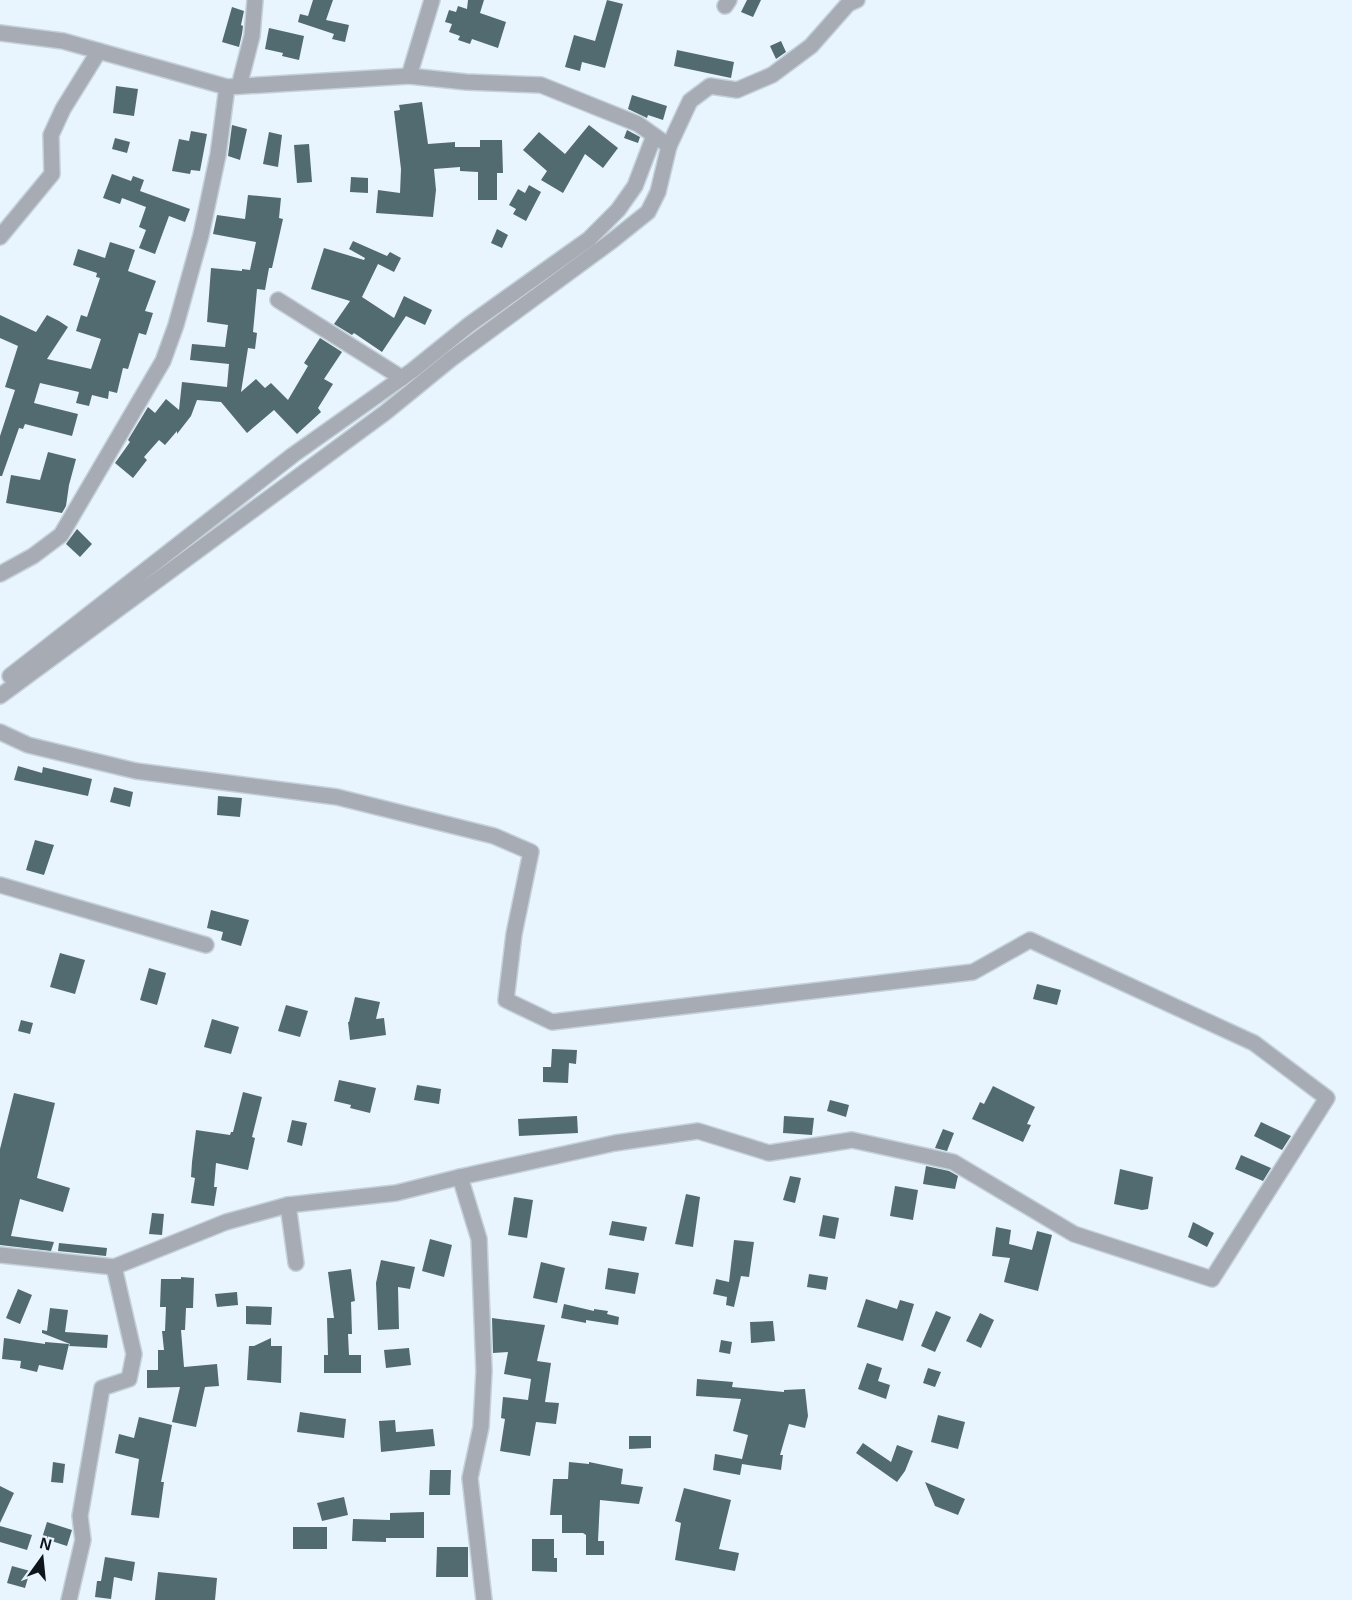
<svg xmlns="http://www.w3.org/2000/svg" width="1352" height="1600" font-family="Helvetica,sans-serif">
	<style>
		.building { fill: #526b70 }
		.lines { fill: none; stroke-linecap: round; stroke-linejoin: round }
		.minor-casing { stroke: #c5d1da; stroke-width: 18 }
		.minor { stroke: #a7abb4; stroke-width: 15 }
	</style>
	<rect width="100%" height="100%" fill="#e8f5fe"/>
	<!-- building -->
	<g class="building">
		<path d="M313,0H333L326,20L349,25L345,42L332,39L334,34L298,22L300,14L308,16Z"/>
		<path d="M468,0H484L480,13L506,22L498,48L472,39L470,44L458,40L460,36L449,32L452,24L445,22L449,10L456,12L458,6L467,9Z"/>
		<path d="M607,0L623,4L605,68L582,62L580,71L565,67L574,35L595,41Z"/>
		<path d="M747,0H761L753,17L741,12Z"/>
		<path d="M232,7L244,11L241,25L243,26L242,34L239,47L222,42Z"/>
		<path d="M269,28L304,36L299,60L282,56L283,53L265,49Z"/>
		<path d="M781,41L786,52L776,59L770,46Z"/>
		<path d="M677,50L734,62L731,78L674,66Z"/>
		<path d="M116,86L138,89L134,116L113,113Z"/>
		<path d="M632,95L667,106L663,120L648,115L647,118L628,109Z"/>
		<path d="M422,102L428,144L455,142V147H480V140H502L503,173H497V200H478V172L460,171V167L434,169L436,190L433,217L376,213L378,190L400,193L401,169L394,111L400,110L399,105Z"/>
		<path d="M232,125L247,129L240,160L228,156Z"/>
		<path d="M589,125L618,148L603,168L585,154L563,193L541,180L547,171L523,150L539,132L565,154Z"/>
		<path d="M627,130L640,137L638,143L624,138Z"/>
		<path d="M191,131L207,134L200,171L191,170L190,174L172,171L179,139L189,141Z"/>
		<path d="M269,132L282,135L278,167L263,164Z"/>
		<path d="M115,138L130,142L127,153L112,149Z"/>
		<path d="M309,144L312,182L297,183L294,145Z"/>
		<path d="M112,174L131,181L133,176L144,180L140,191L190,209L185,222L169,216L155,254L139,248L146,230L139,227L146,207L122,198L120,204L103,198Z"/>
		<path d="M351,177L368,178V193L350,192Z"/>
		<path d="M529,185L541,192L526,221L513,214L516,209L509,205L518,189L525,193Z"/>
		<path d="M248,195L281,198L279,218L283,219L272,268H269L265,290L257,289L253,332L257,333L255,349L248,348L241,392L256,379L265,388L271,383L288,400L308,366L304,363L320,338L342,352L324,379L333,384L318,408L321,412L297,434L274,410L247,433L221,402L197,400L191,416L177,434V431L165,445L159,440L144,457L147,460L133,478L115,463L130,442L128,440L148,407L155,413L166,399L179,410L182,382L227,387L229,364L190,360L192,344L225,347L228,325L207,322L211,268L242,271V269L250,270L256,242L213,234L217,215L245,219Z"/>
		<path d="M497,229L508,235L502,248L491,243Z"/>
		<path d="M353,241L387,256L390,252L401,258L394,272L378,264L362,297L394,318L404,296L432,310L425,325L406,316L382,352L354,333L352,335L334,324L350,301L311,289L324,248L364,260L365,258L349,249Z"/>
		<path d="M110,242L135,250L128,271L156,281L145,311L153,313L146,335L139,333L128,369L123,368L117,393L109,391L108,399L92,395L89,406L76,403L79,392L40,383L34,403L78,414L72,436L25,424L23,429L19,428L2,476H0V436L15,390L5,387L18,346L0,338V315L36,332L47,315L59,321L68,327L47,359L91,369L101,339L76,331L81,315L87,317L100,278L96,277L97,273L73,265L78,249L105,258Z"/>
		<path d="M48,452L76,459L69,485L66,506L62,513L6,503L11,475L40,480Z"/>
		<path d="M77,529L92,544L80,557L66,544Z"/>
		<path d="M18,766L42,773L43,767L92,779L88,796L14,780Z"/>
		<path d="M114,787L133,792L130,807L110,802Z"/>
		<path d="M218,796L242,798L240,817L217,815Z"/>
		<path d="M35,840L54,845L44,875L26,870Z"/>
		<path d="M211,910L249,920L241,946L221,940L223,932L207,928Z"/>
		<path d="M60,953L85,960L75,994L50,987Z"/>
		<path d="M149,968L166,973L157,1005L140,1000Z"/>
		<path d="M1037,984L1061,990L1057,1005L1033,999Z"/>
		<path d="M355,997L380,1002L376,1019L384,1018L386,1035L350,1040L348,1022H349Z"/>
		<path d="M286,1005L308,1011L300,1037L278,1031Z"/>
		<path d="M212,1019L239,1027L231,1054L204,1047Z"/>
		<path d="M21,1020L33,1023L30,1034L18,1031Z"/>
		<path d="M552,1049L577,1050L576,1064L569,1063L568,1083L543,1082V1067H551Z"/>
		<path d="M339,1080L376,1088L370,1113L350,1108L351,1105L334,1101Z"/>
		<path d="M417,1085L441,1089L439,1104L414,1100Z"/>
		<path d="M993,1086L1035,1107L1027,1124L1031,1125L1023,1142L972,1119L980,1102L984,1104Z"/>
		<path d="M243,1092L262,1097L252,1137L255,1138L248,1170L216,1163L214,1187H217L214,1206L191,1203L195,1178L191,1177L192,1162L196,1130L230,1135L231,1132H233Z"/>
		<path d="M14,1093L55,1103L37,1178L70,1188L63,1212L20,1199L11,1236L54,1242L51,1251L0,1245V1149Z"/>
		<path d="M830,1100L849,1105L846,1117L827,1111Z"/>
		<path d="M577,1116L578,1133L519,1136L518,1119Z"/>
		<path d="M784,1116L814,1118L812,1135L783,1133Z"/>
		<path d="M292,1120L307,1123L302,1146L287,1142Z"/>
		<path d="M1261,1122L1291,1136L1282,1150L1254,1136Z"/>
		<path d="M943,1129L954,1133L947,1151L935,1148Z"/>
		<path d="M1241,1155L1271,1168L1263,1181L1235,1169Z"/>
		<path d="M926,1166L949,1171L958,1176L955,1189L923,1184Z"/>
		<path d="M1120,1169L1153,1177L1148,1209L1142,1210L1114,1204Z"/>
		<path d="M790,1176L801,1178L795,1203L783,1200Z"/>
		<path d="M895,1186L918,1190L913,1220L890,1216Z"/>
		<path d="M686,1194L700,1197L693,1247L675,1244Z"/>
		<path d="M514,1197L533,1200L527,1238L508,1235Z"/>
		<path d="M152,1213L164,1214L162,1235L149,1234Z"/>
		<path d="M823,1215L839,1218L835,1239L819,1236Z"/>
		<path d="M612,1221L647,1227L644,1241L609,1235Z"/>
		<path d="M1193,1222L1214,1233L1207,1247L1188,1237Z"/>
		<path d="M996,1227L1011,1230L1009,1244L1032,1250L1037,1231L1052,1235L1038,1291L1004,1282L1010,1258L992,1256Z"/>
		<path d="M430,1239L452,1245L444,1277L422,1271Z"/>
		<path d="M734,1240L754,1242L749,1277L741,1276L734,1307L726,1305L727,1297L713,1294L716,1279L729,1282Z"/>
		<path d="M59,1243L107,1248L106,1256L58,1251Z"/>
		<path d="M381,1260L415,1267L410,1289L398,1287L399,1329L378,1330L376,1283Z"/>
		<path d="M541,1262L565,1268L557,1303L533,1298Z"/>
		<path d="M608,1268L639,1273L635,1294L605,1289Z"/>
		<path d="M351,1269L355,1301L351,1302L352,1334H348L349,1355H361V1373H324V1355H328L327,1318H334L328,1272Z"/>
		<path d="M809,1274L828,1277L826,1290L807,1287Z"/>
		<path d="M181,1277L194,1278L193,1308H186L185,1330H181L184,1367L217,1364L219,1386L205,1387L196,1427L172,1422L180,1387L147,1388V1370H158V1350H164L162,1331H165L166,1307H160L161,1279H181Z"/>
		<path d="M18,1289L32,1295L20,1324L6,1318Z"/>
		<path d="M237,1292L238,1305L217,1307L215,1294Z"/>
		<path d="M866,1299L897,1309L900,1300L914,1304L903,1341L857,1327Z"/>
		<path d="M564,1304L594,1311V1309L608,1311L607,1314L619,1317L618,1325L586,1320V1323L561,1318Z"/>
		<path d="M246,1306L272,1307L271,1325L246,1324Z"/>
		<path d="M50,1308L68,1310L65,1332L108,1335L107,1348L69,1346L70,1344L42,1333V1330L47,1331Z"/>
		<path d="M936,1311L951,1317L935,1352L921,1346Z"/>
		<path d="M980,1313L994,1320L981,1348L966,1341Z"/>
		<path d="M492,1318L545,1325L537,1361L551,1363L545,1402L559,1403L556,1424L536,1422L530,1456L500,1451L505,1419L501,1418L503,1397L528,1400L531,1379L504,1374L508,1352L493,1353Z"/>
		<path d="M773,1321L775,1341L751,1343L750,1322Z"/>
		<path d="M4,1338L45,1344V1342L69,1344L63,1370L39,1365L37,1372L20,1368L21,1361L2,1359Z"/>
		<path d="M271,1338V1346H282L281,1383L247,1380L249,1346H254Z"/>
		<path d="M721,1340L732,1342L730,1354L719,1352Z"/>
		<path d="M409,1348L411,1365L386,1368L384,1350Z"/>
		<path d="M867,1363L882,1368L878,1381L890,1385L886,1399L858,1389Z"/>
		<path d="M928,1368L941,1372L935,1387L923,1383Z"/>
		<path d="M697,1379L733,1382L732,1387L784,1392V1390L805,1389L808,1416L805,1428L789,1424L780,1455H783L781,1470L742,1464L740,1475L713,1470L715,1454L742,1459L748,1435L733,1431L741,1399L696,1396Z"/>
		<path d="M300,1412L346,1419L344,1438L297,1432Z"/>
		<path d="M938,1415L965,1422L958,1449L931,1442Z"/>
		<path d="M139,1417L172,1425L161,1482H164L159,1518L131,1515L139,1459L115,1453L119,1434L134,1438Z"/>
		<path d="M395,1420L396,1432L433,1429L435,1446L381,1452L379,1421Z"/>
		<path d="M629,1436H651V1448L629,1449Z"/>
		<path d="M863,1443L891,1462L897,1445L913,1451L905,1471L897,1482L856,1453Z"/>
		<path d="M53,1462L65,1464L63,1483L51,1482Z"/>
		<path d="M569,1462L589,1464V1462L623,1469L621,1484L643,1487L639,1504L600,1500L598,1541H604V1555H586V1535L583,1533H562V1515H550L553,1479H568Z"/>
		<path d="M430,1470H451L450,1495H429Z"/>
		<path d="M925,1482L965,1499L958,1515L935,1506Z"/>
		<path d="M0,1486L14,1493L0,1523Z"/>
		<path d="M684,1488L731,1500L719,1549L739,1553L735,1571L675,1560L681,1523L675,1521Z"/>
		<path d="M344,1497L348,1515L322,1521L317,1503Z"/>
		<path d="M424,1512V1538H386V1542L352,1541L353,1519L390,1520V1513Z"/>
		<path d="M47,1522L72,1530L67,1546L42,1538Z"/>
		<path d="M0,1526L32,1535L27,1550L0,1542Z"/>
		<rect x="293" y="1527" width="34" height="22"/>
		<path d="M532,1539H554V1558H557V1572L532,1571Z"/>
		<path d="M437,1547H468V1577H436Z"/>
		<path d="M105,1557L135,1562L132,1581L114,1577L111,1599L95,1597L97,1581H101Z"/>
		<path d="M12,1566L30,1571L25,1588L7,1583Z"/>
		<path d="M158,1572L217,1578L215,1600H155Z"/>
	</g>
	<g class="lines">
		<defs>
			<g id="minor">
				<path d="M725,6L729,0"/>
				<path d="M0,33L63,41L227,87"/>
				<path d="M239,86L252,36L255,0"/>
				<path d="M669,146L690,101L710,86L737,90L772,75L811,46L848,4L857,0"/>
				<path d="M0,237L52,174L51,135L63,109L99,51"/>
				<path d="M278,300L402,378"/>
				<path d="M0,574L33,556L61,535L163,361L176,325L201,235L218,155L227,87L409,76"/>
				<path d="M10,676L293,455L413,370L470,324L589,239L618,210L635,186L654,136"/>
				<path d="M0,696L386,412L451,359L613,240L648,212L658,192L669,146L638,124L541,85L466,82L409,76L432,0"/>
				<path d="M0,732L28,745L136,771L337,797L494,836L531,852L514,934L506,1000L552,1022L973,972L1030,940L1254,1043L1327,1098L1212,1279L1074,1234L953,1162L852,1140L769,1153L698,1131L615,1143L460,1177L396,1193L288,1205L226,1222L114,1267L0,1255"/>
				<path d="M0,885L206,945"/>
				<path d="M460,1177L479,1239L484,1371L481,1427L470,1478L484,1600"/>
				<path d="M288,1205L296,1263"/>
				<path d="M69,1600L83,1540L80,1516L102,1388L129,1379L134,1354L114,1267"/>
			</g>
		</defs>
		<!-- minor casing -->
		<use href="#minor" class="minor-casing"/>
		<!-- minor -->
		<use href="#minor" class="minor"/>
	</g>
	<!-- north arrow -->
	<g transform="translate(42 1558) rotate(15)" stroke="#e8f5fe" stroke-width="4.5" paint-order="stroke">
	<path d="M0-4.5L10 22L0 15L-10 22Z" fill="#0e151a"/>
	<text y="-9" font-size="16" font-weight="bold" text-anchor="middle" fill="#0e151a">N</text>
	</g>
</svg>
